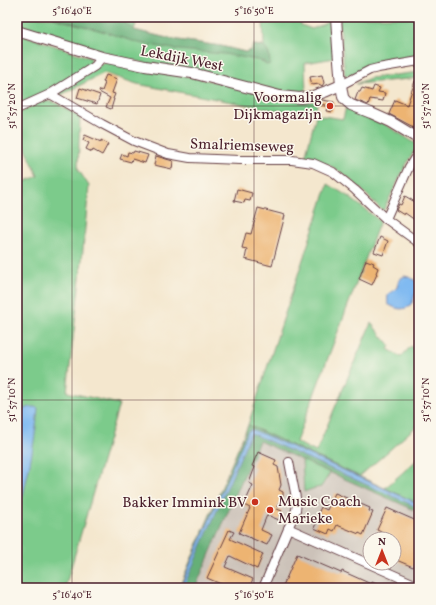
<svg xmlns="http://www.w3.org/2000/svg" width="436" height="605" font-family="Vollkorn,serif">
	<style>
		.industrial { fill: #ccc2b9; fill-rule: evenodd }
		.green { fill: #7ccb8b; stroke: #63755b }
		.forest { fill: #65af77; stroke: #586751 }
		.water { fill: #80baf1; stroke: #656c8e }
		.building { fill: #edb472 }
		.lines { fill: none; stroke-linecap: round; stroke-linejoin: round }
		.minor-casing { stroke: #643d43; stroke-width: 10 }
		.tertiary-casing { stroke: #643d43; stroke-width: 12 }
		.minor { stroke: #fff; stroke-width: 8 }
		.tertiary { stroke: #fff; stroke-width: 10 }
		.ticks { fill: none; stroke: #4a1f2b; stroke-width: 1; stroke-opacity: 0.45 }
		.poi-dot { fill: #c8321e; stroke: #fbf7ec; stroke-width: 1.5 }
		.labels { text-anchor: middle; stroke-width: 3; stroke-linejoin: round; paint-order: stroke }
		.street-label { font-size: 15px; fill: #4a1f2b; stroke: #fbf7ec }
		.poi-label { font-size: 15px; fill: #4a1f2b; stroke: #fbf7ec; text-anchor: end }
		.neatline { fill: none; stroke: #4a1f2b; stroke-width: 1.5 }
		.ticks-label { font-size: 10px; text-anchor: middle; fill: #4a1f2b }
	</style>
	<rect width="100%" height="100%" fill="#fbf7ec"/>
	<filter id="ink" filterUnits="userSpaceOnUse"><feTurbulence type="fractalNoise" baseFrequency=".025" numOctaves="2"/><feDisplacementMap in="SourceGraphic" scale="8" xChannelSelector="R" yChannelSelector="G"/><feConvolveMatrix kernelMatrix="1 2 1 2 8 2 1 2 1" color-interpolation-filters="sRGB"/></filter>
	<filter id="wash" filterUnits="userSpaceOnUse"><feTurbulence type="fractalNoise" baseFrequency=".012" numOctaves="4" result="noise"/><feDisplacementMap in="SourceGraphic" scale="16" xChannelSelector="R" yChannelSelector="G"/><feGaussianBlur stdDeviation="0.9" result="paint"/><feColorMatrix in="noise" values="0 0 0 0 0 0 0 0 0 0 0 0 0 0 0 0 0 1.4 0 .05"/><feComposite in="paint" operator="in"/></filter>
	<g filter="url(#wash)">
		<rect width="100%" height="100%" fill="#f4e7ce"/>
		<!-- industrial -->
		<path class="industrial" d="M259,441L419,512V588H195ZM370,539H394V563H370Z"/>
		<!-- green -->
		<g class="green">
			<path d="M17,17H114L136,24L134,30L171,39L221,46L245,52L251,50L253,45L264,46L263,17H297L301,18V25L312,29L326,23L327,17H333L335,58L305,63L306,95L286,93L130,60L17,28Z"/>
			<path d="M351,17H419V57C400,60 380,62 363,69C357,71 351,77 345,76L339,18Z"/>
			<path d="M17,33L91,58V65L53,89L22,104L17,99Z"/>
			<path d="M108,61L211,81L317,97V102L316,115L343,119L346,107L386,125L418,145L406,165L383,211C367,196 347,172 326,164C320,161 312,160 305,158L316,115L274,110L137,84L104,73L59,96L58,94L100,65Z"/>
			<path d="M419,72V78L356,84L370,78Z"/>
			<path d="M42,101L54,102L80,117L78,169L89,186L82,260L67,392L119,404L65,588H17V185L38,176L17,129V114Z"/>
			<path d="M328,184L349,197L380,221L296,442L316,452L371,323L390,346L388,349L401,357L411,346L419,352V424L359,477L248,425Z"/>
			<path d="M419,458V504L385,488Z"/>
			<path d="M302,460L330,473L321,487L312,489L304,492Z"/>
		</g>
		<!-- forest -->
		<g class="forest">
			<path d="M54,17H108L121,20L134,30L171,39L221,46L245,52L251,50L253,45L264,46L269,54L270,64L266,65L264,62L257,60L224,54L179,50L139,43L102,31L53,18Z"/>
			<path d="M248,425L419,504V512L259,441L195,588H179Z"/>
		</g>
		<!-- water -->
		<g class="water">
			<path d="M404,276C411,277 420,281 418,290C418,292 416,293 415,295C413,299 415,298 413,301C407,312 397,310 388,304C386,290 392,295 397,287C398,285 398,282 399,280Z"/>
			<path d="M30,407H34L38,408C35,446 26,484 17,520V455L20,451L17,441V424L19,420V416L20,412L24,409Z"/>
			<path d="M250,430H253L258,432L419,504V508L251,433L250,435L183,588H180L248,431Z"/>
		</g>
		<g id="blocks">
			<!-- building -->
			<g class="building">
				<path d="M106,75L117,79L112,93L115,94L113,99H114L111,109L106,107L110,98L99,92L100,90L102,91L105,83L103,82Z"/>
				<path d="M322,75L324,83L322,86L319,84L312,85L310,77Z"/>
				<path d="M415,81L419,82V87L416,96L419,97V130L389,114L395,100L407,105Z"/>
				<path d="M374,86L380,88L378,92L385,93L383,101L370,99L368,105L355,100L358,92H360L362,88L372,91Z"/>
				<path d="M80,88L100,95L97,104L77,98Z"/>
				<path d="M321,100H322L334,102L332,112L326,111L327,107H326V105L320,104Z"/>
				<path d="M85,135L101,142V140L108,144L102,155L93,150L92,152L86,149L89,143L83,140Z"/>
				<path d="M134,151L148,155L145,163L132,159L131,162L120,159L122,154L127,156L128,152L133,153Z"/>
				<path d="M156,156L173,161L172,169L154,165Z"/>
				<path d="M237,189L252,193L250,201L245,200L244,203L234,201Z"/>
				<path d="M405,196L415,202L419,197V223L405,213L404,215L396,210L399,204L401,205Z"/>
				<path d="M258,208L285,215L272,266L245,259L247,249L242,248L246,233L251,234Z"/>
				<path d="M380,237L388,241L383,255L374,252Z"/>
				<path d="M366,260L374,263L373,265L378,268L376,273L377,274L372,285L359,279Z"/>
				<path d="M258,452L276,460L274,465L278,467L281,485L279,490L283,492V495L277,509L282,511L279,520L267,515L261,530L272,535L267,545L239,533L250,508L244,505L253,485L249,483L255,467L252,466Z"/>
				<path d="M335,493L370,508L369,511L373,512L363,535L359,533V534L337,525L334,531L330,529L328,534L314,528L319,517L317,516L321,507L327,510Z"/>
				<path d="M387,508L419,522V564L415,562L413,567L394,559V539H378L381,532L377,530Z"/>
				<path d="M229,530L234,532L230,539L263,554L257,569L230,556L225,567L253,579L249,588H230L207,578Z"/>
				<path d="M297,554L341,573L342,571L371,584L372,582L385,588H282Z"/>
			</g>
		</g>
	</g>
	<g filter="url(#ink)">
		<use href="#blocks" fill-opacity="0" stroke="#643d43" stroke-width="1"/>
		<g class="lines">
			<defs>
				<g id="minor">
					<path d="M341,85L370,70L378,68L419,61"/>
					<path d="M50,94L102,124L134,141L168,154L190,158L240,160H292L313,163L333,172L355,190L386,219L419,243"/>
					<path d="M17,109L50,94L95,66L102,57"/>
					<path d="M386,219L409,167L419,151"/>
					<path d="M288,528L419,586"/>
					<path d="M263,588L296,510L297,503L289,462"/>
				</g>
				<g id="tertiary">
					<path d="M336,17L338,48L341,85L343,97L345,100L351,105L371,113L391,122L419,139"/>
					<path d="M17,31L102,57L145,66L192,73L280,96L300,98L313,96L327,91L341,85"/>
				</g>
			</defs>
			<!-- minor casing -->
			<use href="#minor" class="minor-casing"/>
			<!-- tertiary casing -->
			<use href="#tertiary" class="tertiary-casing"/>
			<!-- minor -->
			<use href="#minor" class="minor"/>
			<!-- tertiary -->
			<use href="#tertiary" class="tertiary"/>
		</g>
	</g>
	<!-- ticks -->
	<path class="ticks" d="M72,17V588M254,17V588M17,106H419M17,400H419"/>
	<!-- markers -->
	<g class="poi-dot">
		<circle cx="330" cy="106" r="4"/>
		<circle cx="255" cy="502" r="4"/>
		<circle cx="270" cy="510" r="4"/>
	</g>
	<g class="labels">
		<!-- street labels -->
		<g class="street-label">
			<text transform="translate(182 58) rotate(11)" y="5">Lekdijk West</text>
			<text transform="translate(242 145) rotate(2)" y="5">Smalriemseweg</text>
		</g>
		<!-- poi labels -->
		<g class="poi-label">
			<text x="322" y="102">Voormalig<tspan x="322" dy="17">Dijkmagazijn</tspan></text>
			<text x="278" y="506" text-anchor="start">Music Coach<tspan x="278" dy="17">Marieke</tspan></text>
			<text x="247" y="507">Bakker Immink BV</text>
		</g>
	</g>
	<!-- margin -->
	<rect width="436" height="605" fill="none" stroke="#fbf7ec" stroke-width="44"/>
	<!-- north arrow -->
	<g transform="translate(382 551)"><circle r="19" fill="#fbf7ec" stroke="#b4a19f"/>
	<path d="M0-3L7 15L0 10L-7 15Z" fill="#c8321e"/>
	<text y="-6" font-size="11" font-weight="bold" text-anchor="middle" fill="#4a1f2b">N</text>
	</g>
	<rect x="22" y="22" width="392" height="561" class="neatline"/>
	<g class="ticks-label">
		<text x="72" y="14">5°16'40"E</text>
		<text x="254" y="14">5°16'50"E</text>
		<text transform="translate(11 106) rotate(-90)" y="4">51°57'20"N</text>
		<text transform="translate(425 106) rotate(-90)" y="4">51°57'20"N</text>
		<text transform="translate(11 400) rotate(-90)" y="4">51°57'10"N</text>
		<text transform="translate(425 400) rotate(-90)" y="4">51°57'10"N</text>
		<text x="72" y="598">5°16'40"E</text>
		<text x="254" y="598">5°16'50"E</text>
	</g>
</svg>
